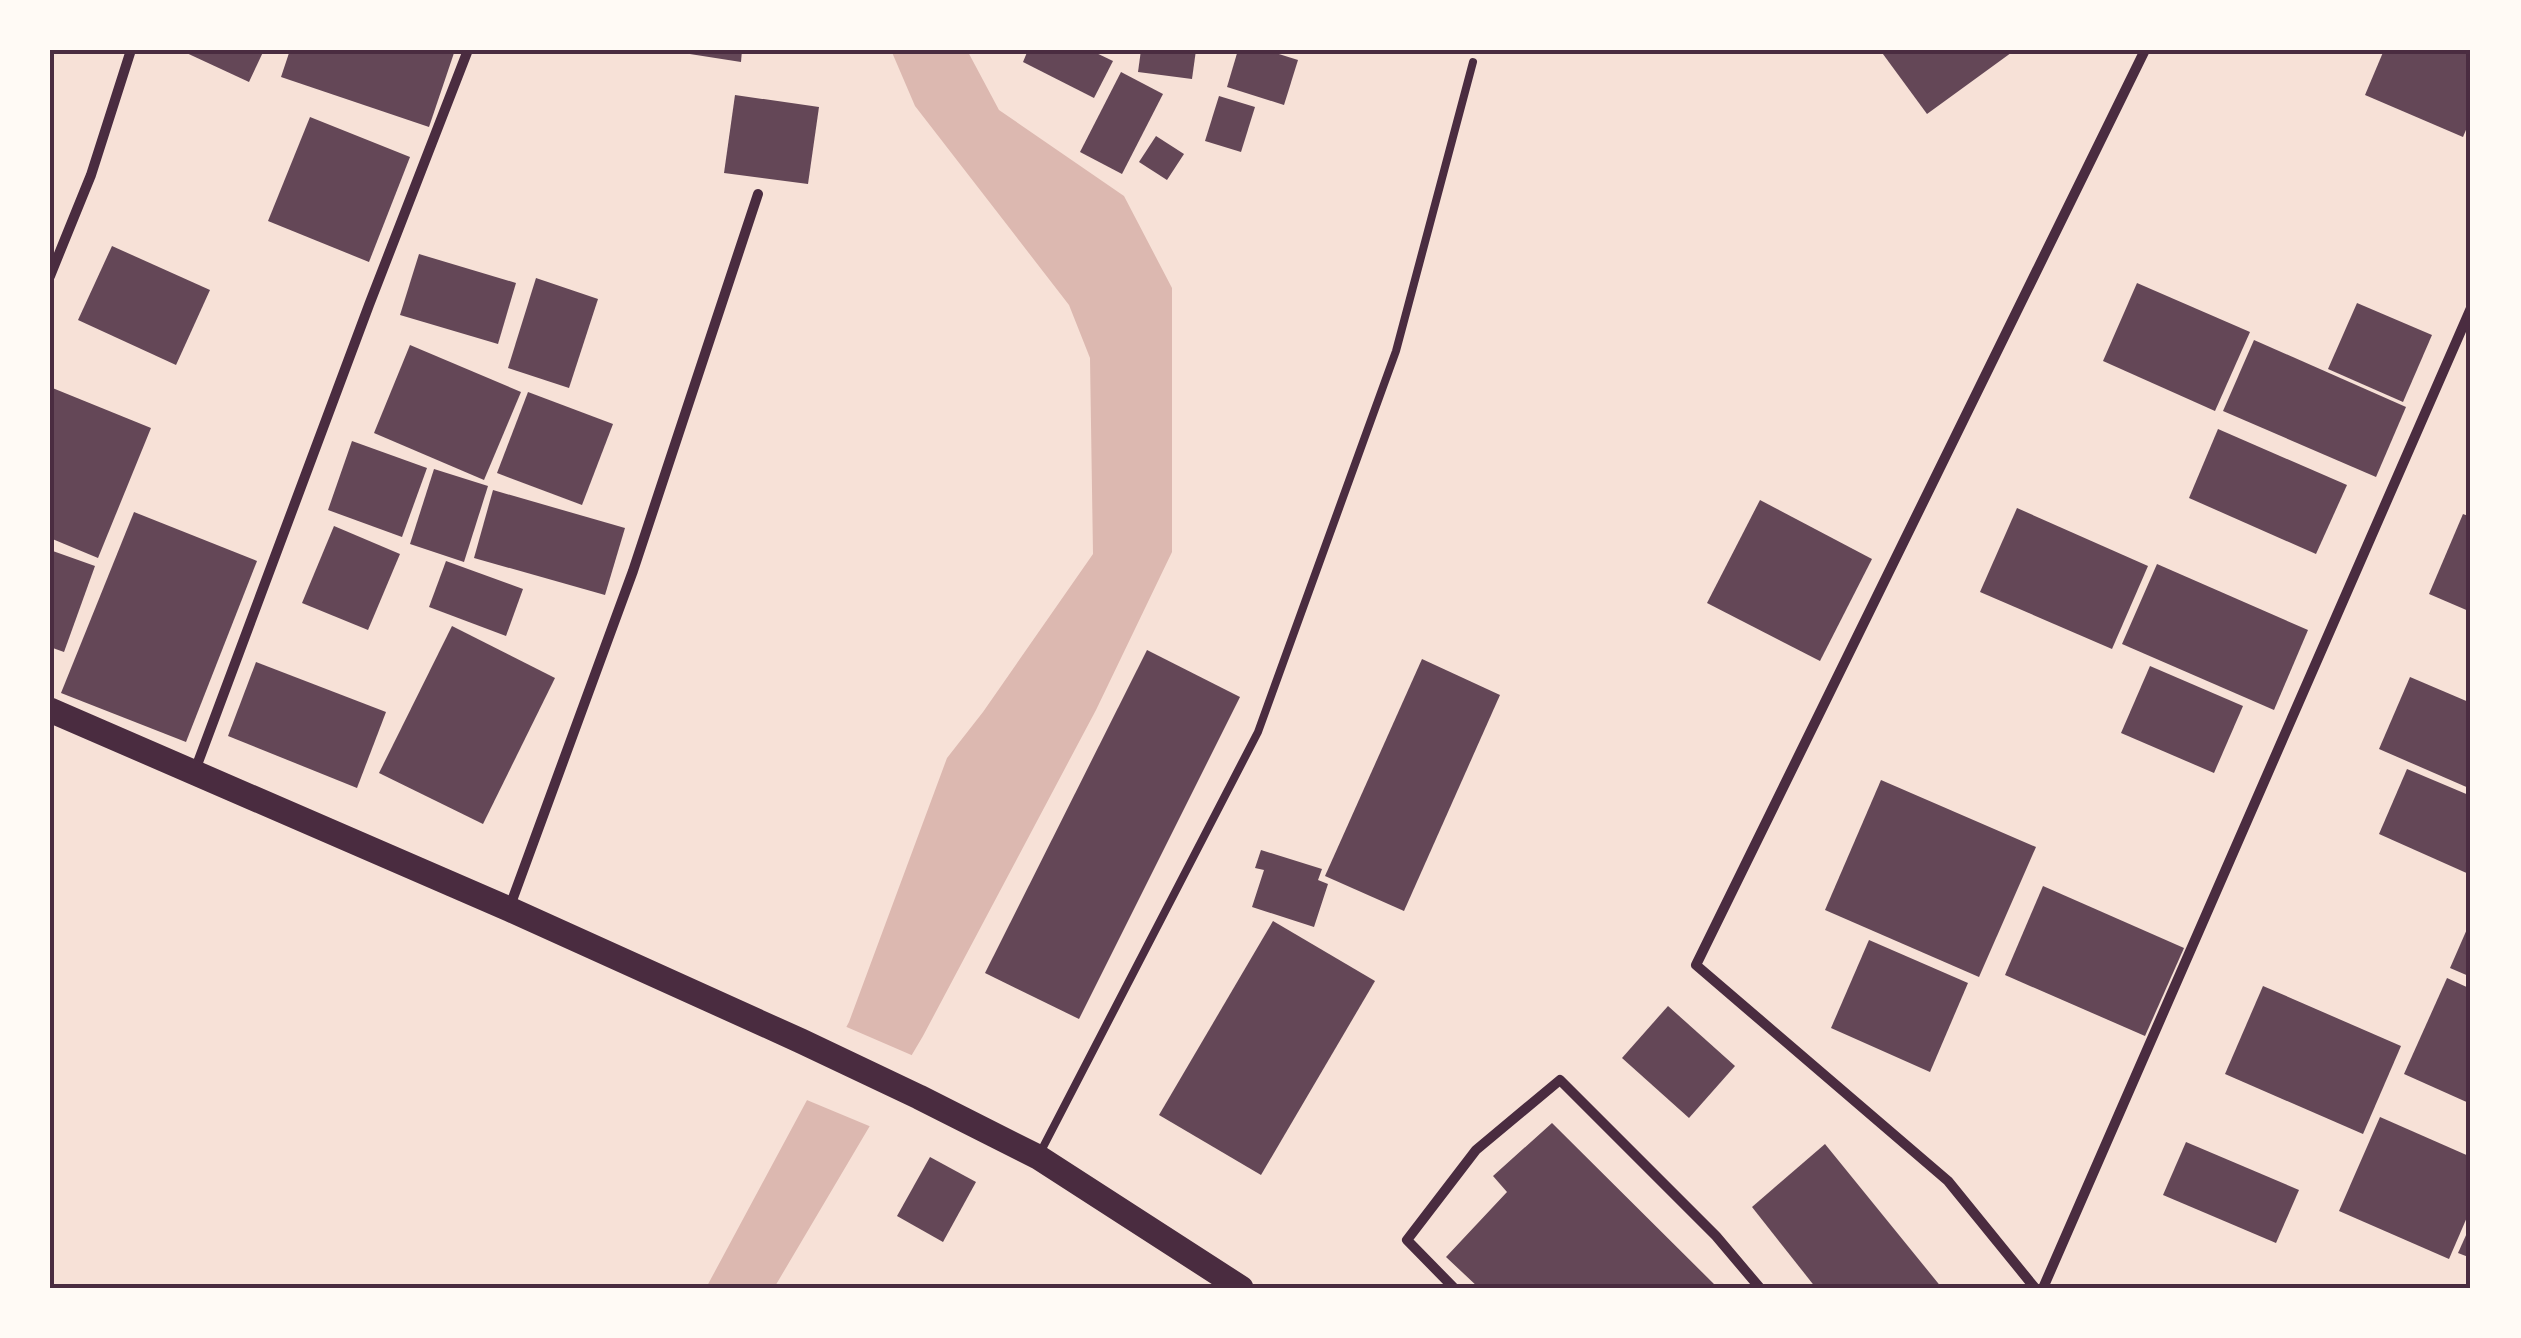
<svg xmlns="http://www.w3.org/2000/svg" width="2521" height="1338" font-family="'Fira Sans',sans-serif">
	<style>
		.water { fill: #dcb8b0 }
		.pier { fill: #f7e1d7 }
		.building { fill: #644757 }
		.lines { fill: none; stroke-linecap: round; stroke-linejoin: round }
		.service { stroke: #4a2c40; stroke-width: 8 }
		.minor { stroke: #4a2c40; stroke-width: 10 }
		.primary { stroke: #4a2c40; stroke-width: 25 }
		.neatline { fill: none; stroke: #4a2c40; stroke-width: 4 }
	</style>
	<rect width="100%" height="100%" fill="#f7e1d7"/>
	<!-- water -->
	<path class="water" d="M891,50H967L999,110L1124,196L1172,288V552L1096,710L923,1036L774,1288H706L849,1022L947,758L983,712L1093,554L1090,358L1069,305L915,106Z"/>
	<!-- pier -->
	<path class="pier" d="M842,1025L916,1057L874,1128L802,1098Z"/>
	<!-- building -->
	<g class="building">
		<path d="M180,50H264L249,82Z"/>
		<path d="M290,50H455L429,127L281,77Z"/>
		<path d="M677,50H742L741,62L677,52Z"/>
		<path d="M1028,50H1090L1113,61L1094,98L1023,62Z"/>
		<path d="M1141,50H1196L1192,79L1138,72Z"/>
		<path d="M1238,50H1266L1298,60L1284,105L1227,87Z"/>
		<path d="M1880,50H2015L1927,114Z"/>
		<path d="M2384,50H2456L2471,56V118L2463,137L2365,95Z"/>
		<path d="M1121,72L1163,94L1122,174L1080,152Z"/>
		<path d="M735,95L819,107L808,184L724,173Z"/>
		<path d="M1219,96L1255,107L1241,152L1205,141Z"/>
		<path d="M310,117L410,157L369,262L268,221Z"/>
		<path d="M1156,136L1184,154L1167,180L1139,162Z"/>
		<path d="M112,246L210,290L176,365L78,320Z"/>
		<path d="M419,254L516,283L498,344L400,315Z"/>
		<path d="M536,278L598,299L569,388L508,368Z"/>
		<path d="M2137,283L2250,332L2215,411L2103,361Z"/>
		<path d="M2357,303L2432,335L2403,402L2328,369Z"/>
		<path d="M2254,340L2406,407L2376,477L2223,411Z"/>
		<path d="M410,345L521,392L484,480L374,433Z"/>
		<path d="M50,387L151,428L98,558L50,538Z"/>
		<path d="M528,392L613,424L582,505L497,473Z"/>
		<path d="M2218,429L2347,485L2316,554L2189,498Z"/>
		<path d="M352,441L427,468L402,537L328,510Z"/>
		<path d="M434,469L488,486L464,562L410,544Z"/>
		<path d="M493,490L625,528L605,595L474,558Z"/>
		<path d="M1760,500L1872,559L1820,661L1707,603Z"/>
		<path d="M2017,508L2148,566L2112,649L1980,592Z"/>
		<path d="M134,512L257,561L186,742L61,693Z"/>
		<path d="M2463,514L2471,517V612L2429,594Z"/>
		<path d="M334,526L400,554L368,630L302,603Z"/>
		<path d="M50,550L95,566L64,652L50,647Z"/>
		<path d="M446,561L523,589L506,636L429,607Z"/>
		<path d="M2157,564L2308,630L2274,710L2122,644Z"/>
		<path d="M452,626L555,678L483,824L379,773Z"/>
		<path d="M1147,650L1240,697L1079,1019L985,973Z"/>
		<path d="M1422,659L1500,695L1404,911L1325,876Z"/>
		<path d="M256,662L386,712L357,788L228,736Z"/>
		<path d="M2150,666L2243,706L2214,773L2121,733Z"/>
		<path d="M2410,677L2471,703V789L2379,749Z"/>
		<path d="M2407,769L2471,796V875L2379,834Z"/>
		<path d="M1881,780L2036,847L1979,977L1825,910Z"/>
		<path d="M1261,850L1322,869L1318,880L1328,884L1314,927L1252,907L1264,870L1255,868Z"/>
		<path d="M2043,886L2184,948L2145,1036L2005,975Z"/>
		<path d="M2471,920V977L2450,968Z"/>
		<path d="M1273,921L1375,981L1261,1175L1159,1115Z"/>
		<path d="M1869,940L1968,983L1930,1072L1831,1028Z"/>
		<path d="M2447,978L2471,989V1104L2404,1074Z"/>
		<path d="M2263,986L2401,1046L2363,1134L2225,1074Z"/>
		<path d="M1668,1006L1735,1066L1689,1118L1622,1058Z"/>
		<path d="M2380,1117L2471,1157V1208L2449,1259L2339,1211Z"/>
		<path d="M1552,1123L1718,1288H1479L1446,1257L1507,1192L1493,1176Z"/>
		<path d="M2186,1142L2299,1190L2276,1243L2163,1195Z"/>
		<path d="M1825,1144L1942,1288H1816L1752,1207Z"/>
		<path d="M930,1157L976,1182L943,1242L897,1216Z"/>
		<path d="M2471,1224V1258L2458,1253Z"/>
	</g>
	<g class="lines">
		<!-- service -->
		<path class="service" d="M1040,1153L1258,732L1396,351L1473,62"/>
		<!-- minor -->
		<g class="minor">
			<path d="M50,276L91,175L131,50"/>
			<path d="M194,773L369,305L468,50"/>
			<path d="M510,906L633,571L758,194"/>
			<path d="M1454,1288L1407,1240L1476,1150L1560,1080L1716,1236L1760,1288"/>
			<path d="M2035,1288L1948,1181L1696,965L2145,50"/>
			<path d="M2043,1288L2471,308"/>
		</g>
		<!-- primary -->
		<path class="primary" d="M50,710L509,909L801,1041L919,1097L1038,1157L1241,1288"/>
	</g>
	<!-- border -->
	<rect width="2521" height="1338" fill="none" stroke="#fffaf5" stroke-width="105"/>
	<rect x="52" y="52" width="2416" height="1234" class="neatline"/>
</svg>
